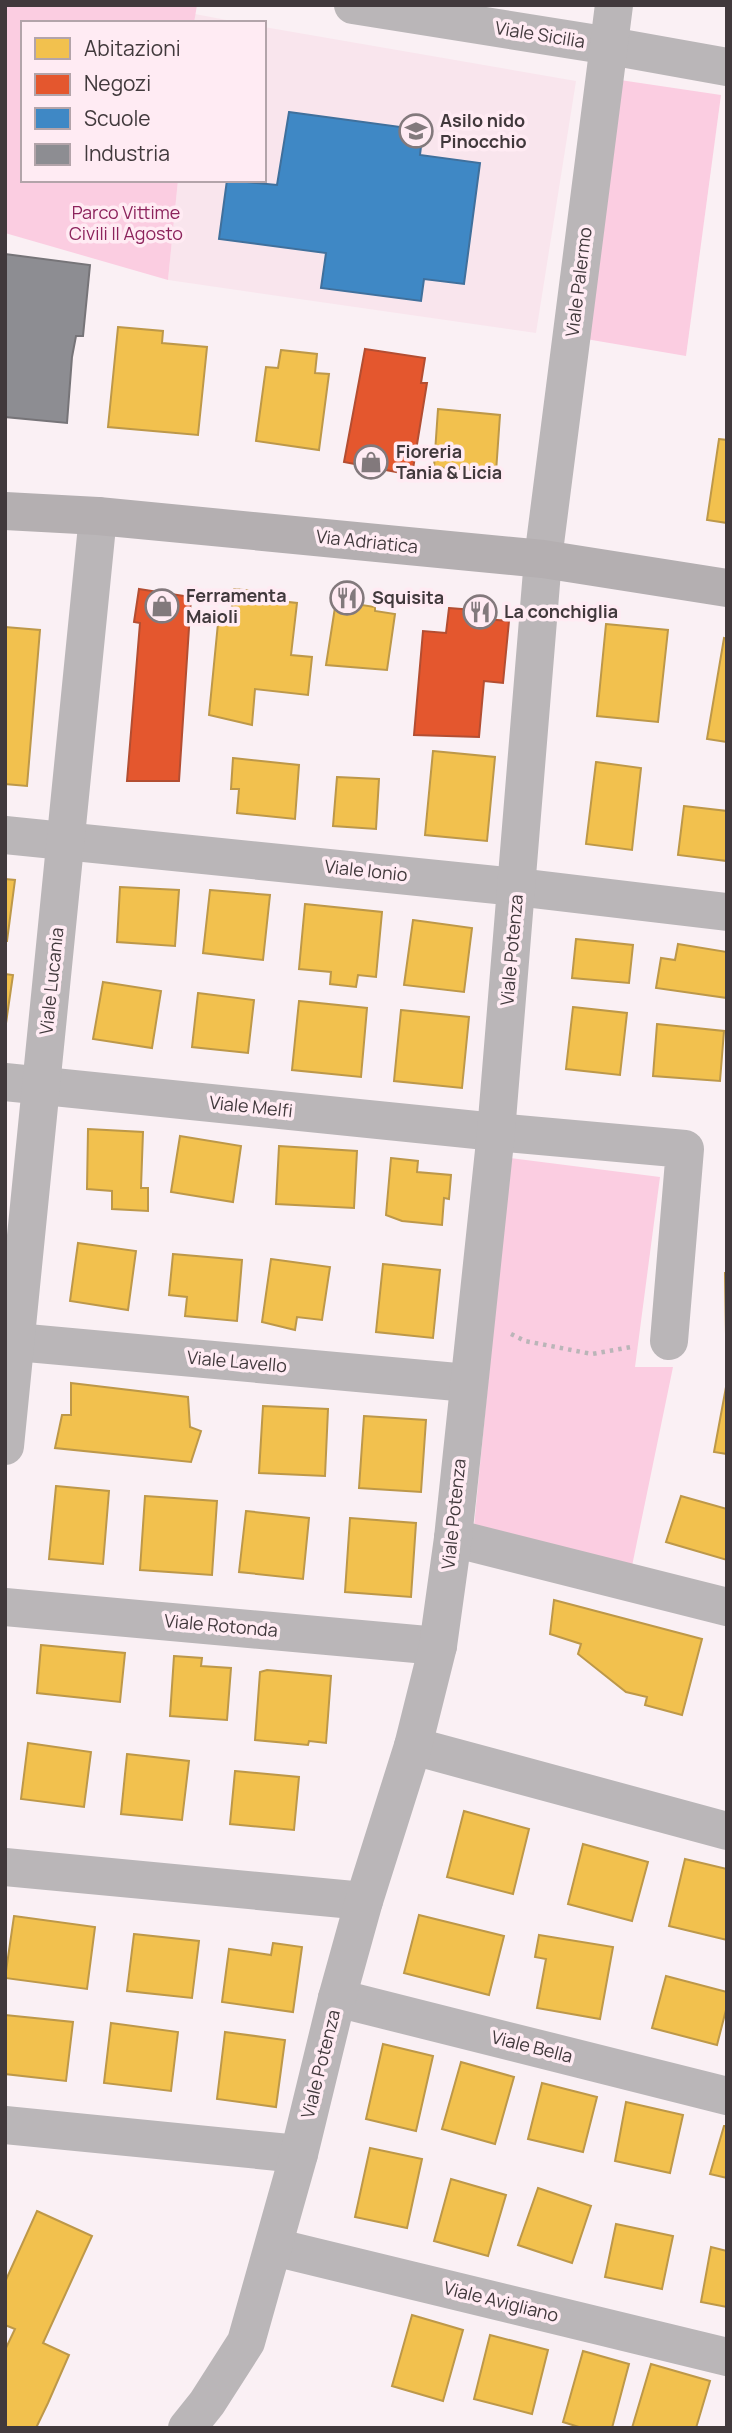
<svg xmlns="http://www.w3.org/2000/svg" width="732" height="2433" font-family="Manrope,sans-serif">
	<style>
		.built { fill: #f9e5ed }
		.green { fill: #fbcde1 }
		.homes { fill: #f2c14e; stroke: #bd9849; stroke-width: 2 }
		.shops { fill: #e4572e; stroke: #b34e32; stroke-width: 2 }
		.schools { fill: #3f88c5; stroke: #40709c; stroke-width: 2 }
		.industry { fill: #8d8d92; stroke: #767478; stroke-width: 2 }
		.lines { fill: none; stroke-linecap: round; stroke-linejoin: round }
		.path { stroke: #bab5b8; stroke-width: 4.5; stroke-dasharray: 3.5 5; stroke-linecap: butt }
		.street { stroke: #bab6b8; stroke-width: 38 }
		.primary { stroke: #b4afb1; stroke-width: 38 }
		.labels { text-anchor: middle; stroke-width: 7; stroke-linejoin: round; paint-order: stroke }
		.street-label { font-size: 18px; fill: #41393c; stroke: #ffebf3 }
		.poi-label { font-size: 18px; font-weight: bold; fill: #41393c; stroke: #ffebf3; text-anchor: start }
		.park-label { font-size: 18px; fill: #8c235c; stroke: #ffebf3 }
	</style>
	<rect width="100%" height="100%" fill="#faf0f4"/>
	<!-- built -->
	<g class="built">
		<path d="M195,14L242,23H194Z"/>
		<path d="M264,27L576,81L536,333L168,280L178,180H264Z"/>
	</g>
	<!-- green -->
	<g class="green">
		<path d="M5,5H197L194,23H23V180H178L168,280L5,233Z"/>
		<path d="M620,80L721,95L686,356L586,339Z"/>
		<path d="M510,1158L660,1177L635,1367H673L632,1566L474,1526Z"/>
	</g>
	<!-- homes -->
	<g class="homes">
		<path d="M118,327L163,331L162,343L207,347L198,435L108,427Z"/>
		<path d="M281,350L317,354L315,373L329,374L319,450L256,441L266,367L278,368Z"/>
		<path d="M438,409L500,415L496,472L434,467Z"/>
		<path d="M719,439L727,440V523L707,520Z"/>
		<path d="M234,589L262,592V599L297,603L291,655L312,657L308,695L255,689L252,725L209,715L219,613L231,614Z"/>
		<path d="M336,601L375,607V611L395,614L387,670L326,665Z"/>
		<path d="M606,624L668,630L658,722L597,716Z"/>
		<path d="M5,627L40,630L27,786L5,784Z"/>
		<path d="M724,638L727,639V742L707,739Z"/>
		<path d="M433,751L495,757L487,841L425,835Z"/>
		<path d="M233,758L299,765L295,819L237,813L239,789H231Z"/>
		<path d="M596,762L641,768L632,850L586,844Z"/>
		<path d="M337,777L379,779L376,829L333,826Z"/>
		<path d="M684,806L727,811V861L678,855Z"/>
		<path d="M5,879L15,880L7,941H5Z"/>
		<path d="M120,887L179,890L175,946L117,942Z"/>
		<path d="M210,890L270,895L263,960L203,953Z"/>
		<path d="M305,904L382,912L376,977L358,975L356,987L330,984L331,972L299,969Z"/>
		<path d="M413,920L472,928L464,992L404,985Z"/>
		<path d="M576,939L633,945L629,983L572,978Z"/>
		<path d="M678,944L727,952V998L656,988L661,958L675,960Z"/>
		<path d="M5,974L13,975L5,1030Z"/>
		<path d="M103,982L161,991L152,1048L93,1039Z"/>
		<path d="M198,993L254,1000L248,1053L192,1047Z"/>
		<path d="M299,1001L367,1008L361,1077L292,1070Z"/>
		<path d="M573,1007L627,1013L620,1075L566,1069Z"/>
		<path d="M401,1010L469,1017L462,1088L394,1081Z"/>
		<path d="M657,1024L724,1031L720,1081L653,1076Z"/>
		<path d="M88,1129L143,1132L141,1188H148V1211L112,1209V1191L87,1189Z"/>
		<path d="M180,1136L241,1146L233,1202L171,1192Z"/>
		<path d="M279,1146L357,1151L354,1208L276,1204Z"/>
		<path d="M391,1158L418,1161L417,1172L451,1175L449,1199L444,1198L442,1225L402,1221L386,1215Z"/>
		<path d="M78,1243L136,1251L128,1310L70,1301Z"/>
		<path d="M173,1254L242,1260L237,1321L185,1316L187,1297L169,1295Z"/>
		<path d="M271,1259L330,1267L322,1320L297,1317L295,1330L262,1322Z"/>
		<path d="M383,1264L440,1270L433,1338L376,1332Z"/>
		<path d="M725,1273H727V1334H726Z"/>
		<path d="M71,1383L188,1397L190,1427L201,1431L191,1462L55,1448L62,1415H71Z"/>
		<path d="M726,1387H727V1454L714,1452Z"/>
		<path d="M263,1406L328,1409L325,1476L259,1473Z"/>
		<path d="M364,1416L426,1420L421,1492L359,1488Z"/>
		<path d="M56,1486L109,1491L103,1564L49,1559Z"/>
		<path d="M145,1496L217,1501L212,1575L140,1570Z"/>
		<path d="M681,1496L727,1509V1560L666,1542Z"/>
		<path d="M246,1511L309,1518L303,1579L239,1572Z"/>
		<path d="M350,1518L416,1523L411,1597L345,1592Z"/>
		<path d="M554,1600L702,1639L682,1715L645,1705L647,1697L626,1692L578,1654L581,1644L550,1634Z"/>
		<path d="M41,1645L125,1653L120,1702L37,1693Z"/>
		<path d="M174,1656L202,1658L201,1666L231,1668L227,1720L170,1716Z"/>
		<path d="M267,1670L331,1676L326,1743L309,1741L308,1745L255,1740L260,1672Z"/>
		<path d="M28,1743L91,1752L84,1807L21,1799Z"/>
		<path d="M127,1754L189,1761L182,1820L121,1814Z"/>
		<path d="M235,1771L299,1777L294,1830L230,1824Z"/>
		<path d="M464,1811L529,1829L513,1894L447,1877Z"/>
		<path d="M583,1844L648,1862L632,1921L568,1904Z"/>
		<path d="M685,1859L727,1869V1940L669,1926Z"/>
		<path d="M419,1915L504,1936L489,1995L404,1973Z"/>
		<path d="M14,1916L95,1927L87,1989L5,1978Z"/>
		<path d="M134,1934L199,1941L192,1998L127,1991Z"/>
		<path d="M539,1935L613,1947L600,2019L537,2008L546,1959L535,1957Z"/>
		<path d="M273,1943L302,1947L293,2012L222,2002L229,1949L271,1955Z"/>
		<path d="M666,1976L727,1992V2006L717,2045L652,2028Z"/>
		<path d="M5,2015L73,2022L66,2081L5,2074Z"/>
		<path d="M111,2023L178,2032L171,2091L104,2083Z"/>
		<path d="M225,2032L285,2040L276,2107L217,2099Z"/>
		<path d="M383,2044L433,2056L416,2131L366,2119Z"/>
		<path d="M461,2062L514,2077L495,2144L442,2129Z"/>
		<path d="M542,2083L597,2097L583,2152L528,2139Z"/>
		<path d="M626,2102L683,2115L670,2173L615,2161Z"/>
		<path d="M724,2126H727V2178L710,2174Z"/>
		<path d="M370,2148L422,2159L407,2228L355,2217Z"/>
		<path d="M451,2179L506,2195L488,2256L434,2241Z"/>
		<path d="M538,2188L591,2206L572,2263L518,2245Z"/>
		<path d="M37,2211L92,2236L43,2343L69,2355L48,2403L36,2428H5V2350L15,2329L5,2325V2282Z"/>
		<path d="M616,2224L673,2236L662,2289L605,2277Z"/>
		<path d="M711,2247L727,2251V2307L701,2302Z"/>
		<path d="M412,2315L463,2330L443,2401L392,2386Z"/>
		<path d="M490,2335L548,2350L532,2414L474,2399Z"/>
		<path d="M583,2351L629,2364L612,2428H582L563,2422Z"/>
		<path d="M651,2364L710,2381L696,2428H632Z"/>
	</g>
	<!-- shops -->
	<g class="shops">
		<path d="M365,349L425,358L421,383H427L412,475L344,462Z"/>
		<path d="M139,589L191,597L179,781H127L140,623L134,622Z"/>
		<path d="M449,608L486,611L485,619L509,621L503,683L484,681L479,737L414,735L423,631L446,633Z"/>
	</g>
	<!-- schools -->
	<path class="schools" d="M289,112L423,130L420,155L480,163L464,284L424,279L421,301L321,288L326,253L219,239L227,180L277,185Z"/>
	<!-- industry -->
	<path class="industry" d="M5,254L90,265L83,336H76L72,357L67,423L5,417Z"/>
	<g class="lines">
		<!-- path -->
		<path class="path" d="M511,1334L525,1341L592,1354L631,1347"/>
		<!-- street -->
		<g class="street">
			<path d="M353,5L610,46L727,67"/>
			<path d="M5,835L517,887L727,912"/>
			<path d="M5,1082L496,1132L685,1149L669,1341"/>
			<path d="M5,1341L468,1383"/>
			<path d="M5,1446L98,516"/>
			<path d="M453,1538L727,1607"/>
			<path d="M5,1607L438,1646"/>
			<path d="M413,1746L727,1831"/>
			<path d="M5,1867L364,1901"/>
			<path d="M337,1998L727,2096"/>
			<path d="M5,2125L299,2154"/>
			<path d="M274,2247L727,2357"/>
			<path d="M187,2428L207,2403L246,2342L299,2154L337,1998L364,1901L413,1746L438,1646L453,1538L496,1132L543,559L614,5"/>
		</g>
		<!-- primary -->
		<path class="primary" d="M5,511L98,516L543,559L727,588"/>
	</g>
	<!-- icons -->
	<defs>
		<symbol id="school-ring" viewBox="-11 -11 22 22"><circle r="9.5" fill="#ffebf3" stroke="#82797c" stroke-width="1.5"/><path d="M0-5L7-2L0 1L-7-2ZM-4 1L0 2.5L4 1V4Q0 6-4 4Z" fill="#82797c"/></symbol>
		<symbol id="shop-ring" viewBox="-11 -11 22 22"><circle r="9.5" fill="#ffebf3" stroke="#82797c" stroke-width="1.5"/><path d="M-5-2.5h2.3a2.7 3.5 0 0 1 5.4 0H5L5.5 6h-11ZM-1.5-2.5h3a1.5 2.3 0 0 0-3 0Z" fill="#82797c"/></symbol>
		<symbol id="restaurant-ring" viewBox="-11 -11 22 22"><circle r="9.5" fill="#ffebf3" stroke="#82797c" stroke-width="1.5"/><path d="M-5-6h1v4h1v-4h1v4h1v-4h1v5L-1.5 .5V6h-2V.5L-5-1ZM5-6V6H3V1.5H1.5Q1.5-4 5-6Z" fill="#82797c"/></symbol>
	</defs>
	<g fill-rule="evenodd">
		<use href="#school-ring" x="397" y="112" width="38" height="38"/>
		<use href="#shop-ring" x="352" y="443" width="38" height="38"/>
		<use href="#restaurant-ring" x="328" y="579" width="38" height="38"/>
		<use href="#shop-ring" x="143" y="587" width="38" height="38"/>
		<use href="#restaurant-ring" x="461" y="593" width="38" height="38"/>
	</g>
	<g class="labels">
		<!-- street labels -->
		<g class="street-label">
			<text transform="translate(540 35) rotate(9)" y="6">Viale Sicilia</text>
			<text transform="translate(579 282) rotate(-83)" y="6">Viale Palermo</text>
			<text transform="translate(367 542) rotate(6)" y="6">Via Adriatica</text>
			<text transform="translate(366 871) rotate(6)" y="6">Viale Ionio</text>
			<text transform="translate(512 950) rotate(-85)" y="6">Viale Potenza</text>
			<text transform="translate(52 981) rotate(-84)" y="6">Viale Lucania</text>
			<text transform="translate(251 1107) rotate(6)" y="6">Viale Melfi</text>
			<text transform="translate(237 1362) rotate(5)" y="6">Viale Lavello</text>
			<text transform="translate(454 1514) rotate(-84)" y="6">Viale Potenza</text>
			<text transform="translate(221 1626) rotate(5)" y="6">Viale Rotonda</text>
			<text transform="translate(532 2047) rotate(14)" y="6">Viale Bella</text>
			<text transform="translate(321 2064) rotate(-76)" y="6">Viale Potenza</text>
			<text transform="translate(501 2302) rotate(14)" y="6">Viale Avigliano</text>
		</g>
		<!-- poi labels -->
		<g class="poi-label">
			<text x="440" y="127">Asilo nido<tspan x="440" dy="21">Pinocchio</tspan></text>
			<text x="396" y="458">Fioreria<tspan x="396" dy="21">Tania &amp; Licia</tspan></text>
			<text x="186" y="602">Ferramenta<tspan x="186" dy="21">Maioli</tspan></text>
			<text x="372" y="604">Squisita</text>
			<text x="504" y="618">La conchiglia</text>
		</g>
		<!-- park labels -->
		<g class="park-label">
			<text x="126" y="219">Parco Vittime<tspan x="126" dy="21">Civili II Agosto</tspan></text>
		</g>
	</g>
	<!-- border -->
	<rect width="732" height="2433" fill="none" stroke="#41393c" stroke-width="14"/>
	<!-- legend -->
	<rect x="21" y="21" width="245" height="161" fill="#ffebf3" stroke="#b3a4aa" stroke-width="2"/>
	<rect x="35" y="38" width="35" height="21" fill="#f2c14e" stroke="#b3a4aa" stroke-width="2"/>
	<text x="84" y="56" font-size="21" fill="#41393c">Abitazioni</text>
	<rect x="35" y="74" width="35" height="21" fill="#e4572e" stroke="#b3a4aa" stroke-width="2"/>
	<text x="84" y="91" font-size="21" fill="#41393c">Negozi</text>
	<rect x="35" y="108" width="35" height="21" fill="#3f88c5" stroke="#b3a4aa" stroke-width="2"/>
	<text x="84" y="126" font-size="21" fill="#41393c">Scuole</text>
	<rect x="35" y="144" width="35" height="21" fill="#8d8d92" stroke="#b3a4aa" stroke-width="2"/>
	<text x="84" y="161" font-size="21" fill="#41393c">Industria</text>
</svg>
